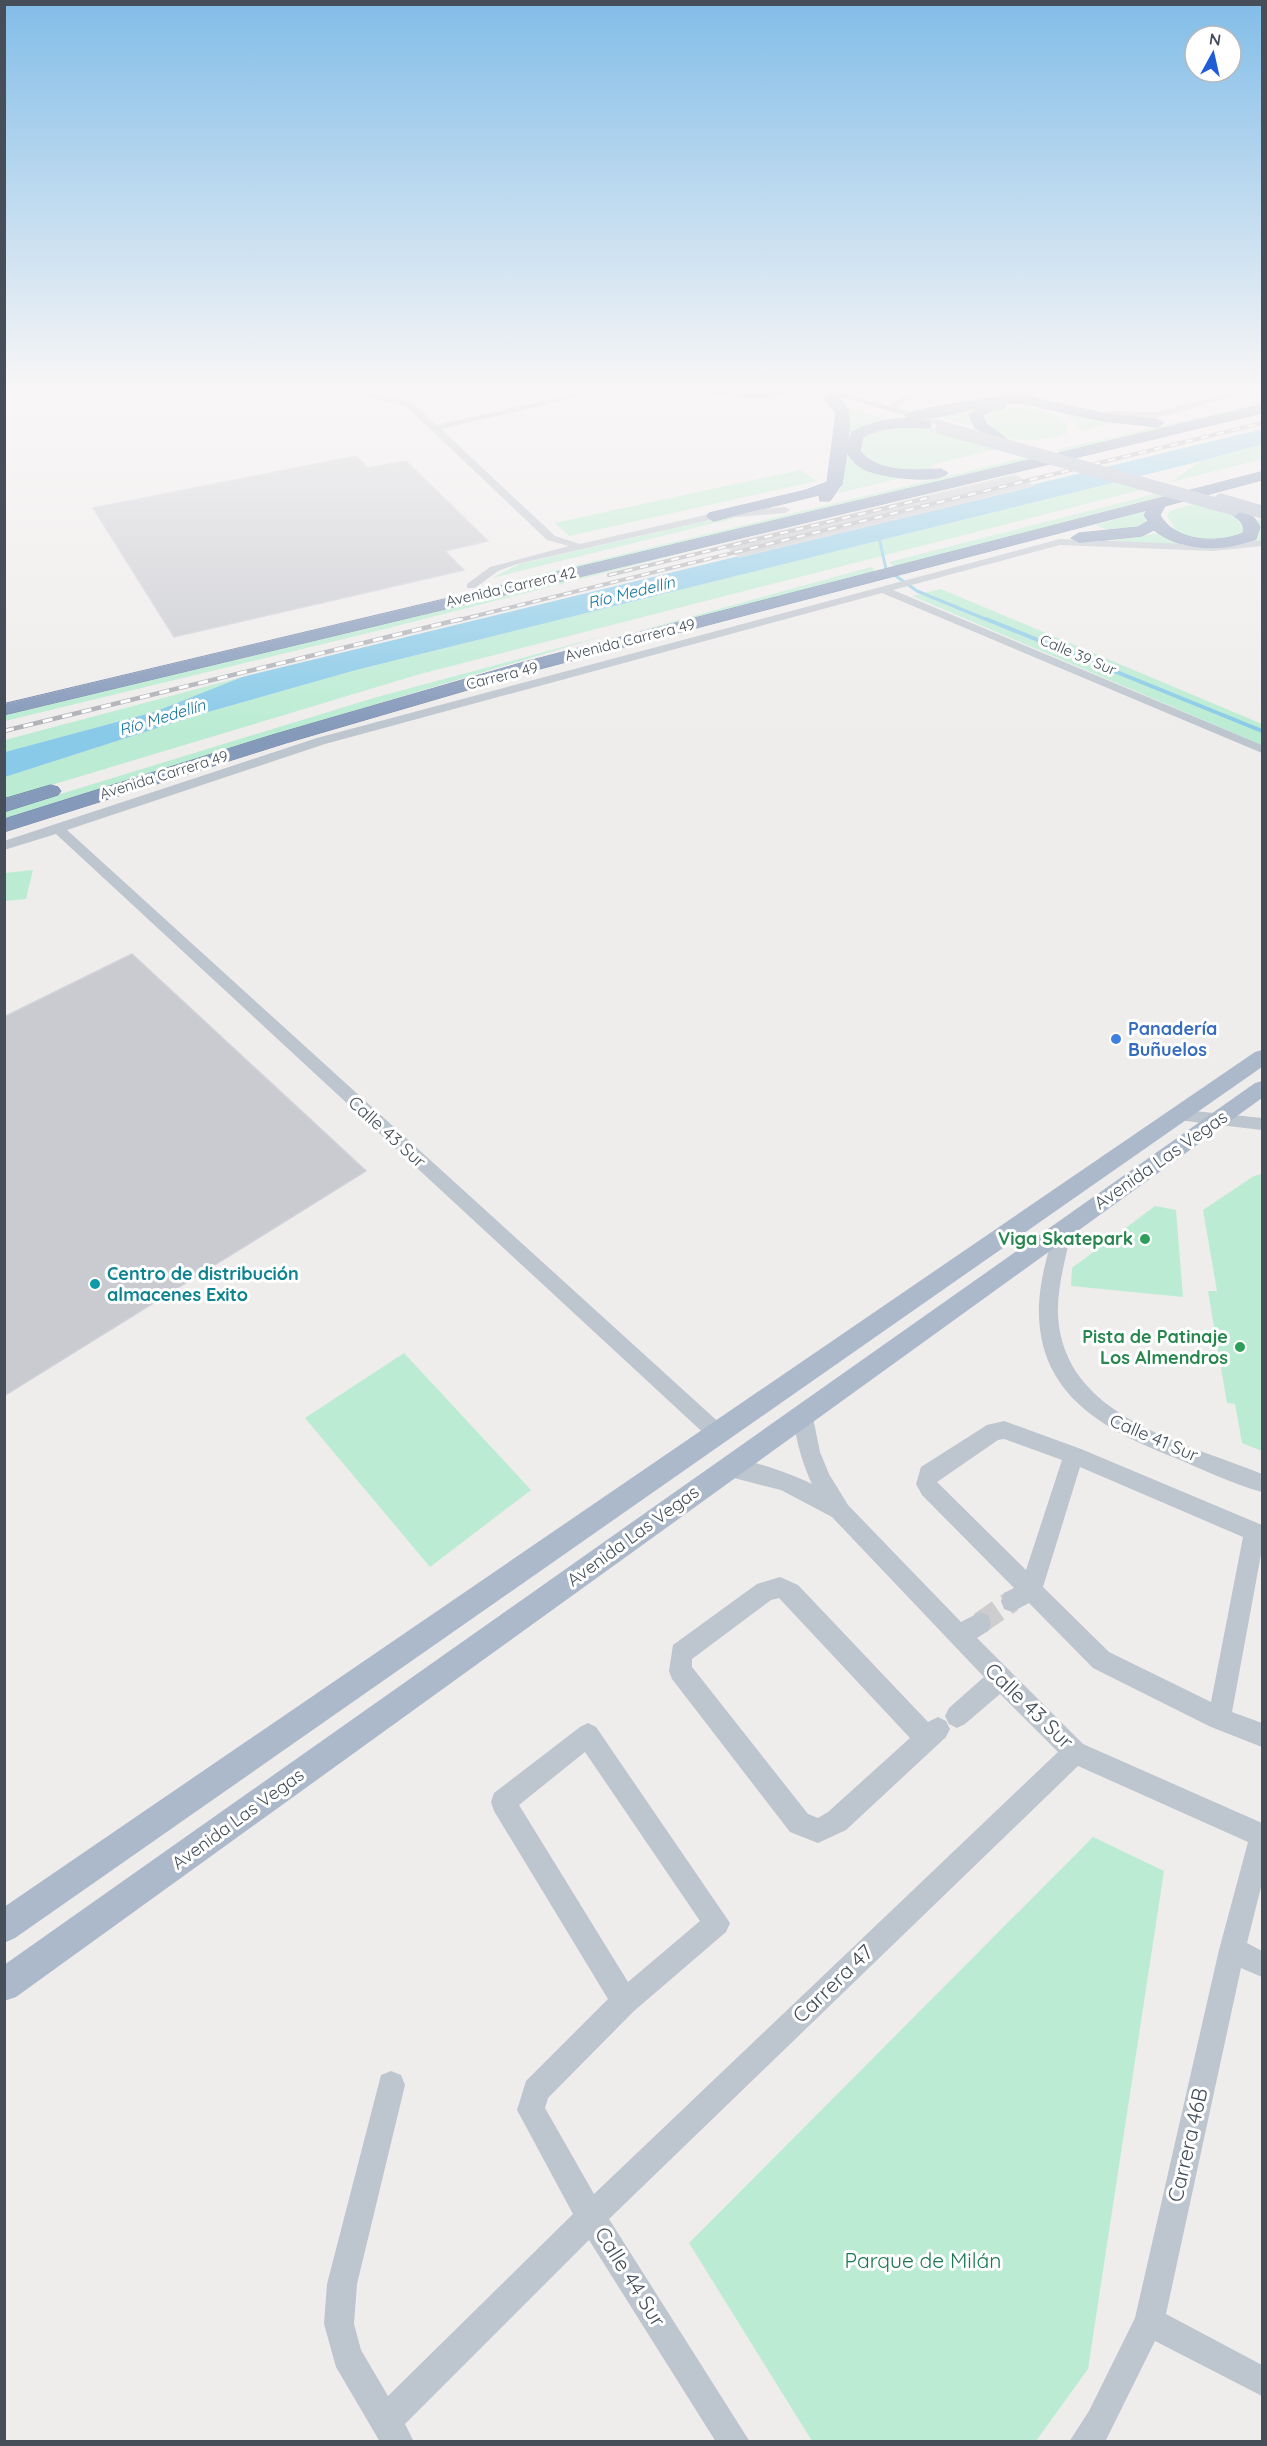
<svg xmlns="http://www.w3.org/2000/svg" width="1267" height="2446" font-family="Quicksand,sans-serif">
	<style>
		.green { fill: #bbecd3 }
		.water { fill: #89cae8 }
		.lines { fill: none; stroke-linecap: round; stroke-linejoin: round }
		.stream-far1 { stroke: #89cae8; stroke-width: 3 }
		.stream { stroke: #89cae8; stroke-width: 4 }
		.building { fill: #c9cbd1; stroke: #d0d2d8; stroke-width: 1.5 }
		.minor-tunnel { stroke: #cdcccf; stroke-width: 22; stroke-dasharray: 22 10; stroke-linecap: butt }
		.highway-casing { stroke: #7084a6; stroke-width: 1 }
		.minor { fill: #bdc5ce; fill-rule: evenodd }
		.major { fill: #acb9cb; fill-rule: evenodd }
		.highway { fill: #8599ba; fill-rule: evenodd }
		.rail-far1-casing { stroke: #afb1b7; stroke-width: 4 }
		.rail-casing { stroke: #afb1b7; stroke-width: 4.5 }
		.rail-far1 { stroke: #fff; stroke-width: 2; stroke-dasharray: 8; stroke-linecap: butt }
		.rail { stroke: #fff; stroke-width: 3; stroke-dasharray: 10; stroke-linecap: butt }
		.major-bridge { stroke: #acb9cb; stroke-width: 13 }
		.shop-dot { fill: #3f7fe0; stroke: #fff; stroke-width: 2 }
		.leisure-dot { fill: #2e9e5b; stroke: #fff; stroke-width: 2 }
		.culture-dot { fill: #0f9aa8; stroke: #fff; stroke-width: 2 }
		.labels { text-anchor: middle; stroke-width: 6; stroke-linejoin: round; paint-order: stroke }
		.far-street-label { font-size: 15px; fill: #454e59; stroke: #fff }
		.far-water-label { font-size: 16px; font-style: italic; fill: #1173a0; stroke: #fff }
		.shop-label { font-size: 18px; font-weight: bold; fill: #366cbe; stroke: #fff; text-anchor: start }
		.street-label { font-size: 18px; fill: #454e59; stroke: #fff }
		.leisure-label { font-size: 18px; font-weight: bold; fill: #27864d; stroke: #fff; text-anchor: end }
		.culture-label { font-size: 18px; font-weight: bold; fill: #0d838f; stroke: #fff; text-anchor: start }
		.near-street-label { font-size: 21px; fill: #454e59; stroke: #fff }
		.near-park-label { font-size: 21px; fill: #1a7752; stroke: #fff }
	</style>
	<rect width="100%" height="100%" fill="#efecec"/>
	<!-- green -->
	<g class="green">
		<path d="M998,401L1029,402L1118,422L1081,431C1069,401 994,394 971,413L974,426L934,415Z"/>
		<path d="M1262,403V406L1065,453L1055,450Z"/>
		<path d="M1004,407C1027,408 1052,407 1068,425L1066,434C1034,442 1007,447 983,420L984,414L989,410Z"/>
		<path d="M848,408L896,421L853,432L849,437L847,453L860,465L910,476L838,493L843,483Z"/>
		<path d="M925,426L1002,448L934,464L931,469C900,471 883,471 858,451L863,436L879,429Z"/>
		<path d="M1262,444V459L1171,482L1201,461Z"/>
		<path d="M1030,456L1041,458L557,573L466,592Z"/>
		<path d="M800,470L817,481L569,536L555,523Z"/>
		<path d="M1120,481L1148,488L420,674L5,799V777L201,714L356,670Z"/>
		<path d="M1163,492L1171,494L896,568L889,562Z"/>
		<path d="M1197,503L1235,514L1243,520L1245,534C1223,546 1194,539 1172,532L1175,529L1167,516L1170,511Z"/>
		<path d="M1147,510L1144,513L1146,523C1130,532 1111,534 1096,525Z"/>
		<path d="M735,518L492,578L519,564L715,519Z"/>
		<path d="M1255,519L1262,521V540C1212,548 1163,544 1112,541L1159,533L1191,544L1256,537L1259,534Z"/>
		<path d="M722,543L389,628L5,721V715Z"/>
		<path d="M871,567L878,573L632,633Z"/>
		<path d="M941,589L1262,724V745L912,596Z"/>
		<path d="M607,635L214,753L5,821V811L377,697Z"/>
		<path d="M242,677L154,712L5,752V740Z"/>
		<path d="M33,870L26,899L5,901V873Z"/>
		<path d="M1262,1174V1451L1242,1443L1235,1404L1227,1403L1208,1291H1217L1203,1210L1254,1176Z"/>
		<path d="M1155,1206L1176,1210L1183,1297L1071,1286L1072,1268Z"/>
		<path d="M404,1353L531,1490L430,1567L305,1418Z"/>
		<path d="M1093,1837L1164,1871L1088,2369L1036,2441H812L689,2243Z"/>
	</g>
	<!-- water -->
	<path class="water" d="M1262,429V444L1201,461L356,670L201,714L5,777V752L154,712L242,677Z"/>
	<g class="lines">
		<!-- stream-far1 -->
		<path class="stream-far1" d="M878,533L886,569L917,591L990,621"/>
		<!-- stream -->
		<path class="stream" d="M986,619L1262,731"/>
	</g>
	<!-- building -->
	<g class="building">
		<path d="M356,456L368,468L406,461L488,541L445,551L464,570L174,637L93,508Z"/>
		<path d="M1015,475L1033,486L739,557L724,545Z"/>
		<path d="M132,954L366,1171L4,1396V1017Z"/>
	</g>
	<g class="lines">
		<!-- minor-tunnel -->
		<path class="minor-tunnel" d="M980,1623L1012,1601"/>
		<defs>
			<g id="highway">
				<path d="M830,394C856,400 849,428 847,447L852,432C874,420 906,415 931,421V427L926,428C904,427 883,426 863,437L860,451C879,474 914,470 941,469L948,473C937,485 879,477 864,469C856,465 851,459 847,452L842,484L830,501H820L819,495L714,521L709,519L706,516L709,513L806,490L827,482L836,413L823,398Z"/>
				<path d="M1020,395L1103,413L1157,419L1164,423L1157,427L1103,421L1020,403L1006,404L1005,408L990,411L983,416L986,423L1008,440L1001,444L975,428L969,415L978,407C963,411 915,426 904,415C910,409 1005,396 1020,395Z"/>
				<path d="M1262,405V413L4,715V704Z"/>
				<path d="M1262,472V480L1165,506L1160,515C1175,542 1217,544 1243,533C1246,520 1234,518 1226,509L1234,504C1246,507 1254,516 1260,527L1256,539C1224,553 1182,552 1154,530L1142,536L1079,543L1071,538L1079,533L1138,527L1148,521L1144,515L1147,510L536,670L286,743L4,832V819L272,735L524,662Z"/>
				<path d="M51,785L58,787L61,791L58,795L4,812V799Z"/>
			</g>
		</defs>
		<!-- highway casing -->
		<use href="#highway" class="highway-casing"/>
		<!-- minor -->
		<g class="minor">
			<path d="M160,389H178L140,398L136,395Z"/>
			<path d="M330,389H347L412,402L436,425L597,389H612L441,429L555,536L580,544L714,513L785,507L790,510L785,513L714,519L517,564L498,571L475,588H467V584L490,567L569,546L547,540L406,406Z"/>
			<path d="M663,389L765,393L793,389L807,390L765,399L667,392Z"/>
			<path d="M915,389H925L891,411L884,409Z"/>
			<path d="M999,389H1009L1024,399L1017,401Z"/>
			<path d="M1246,389H1260L1156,418L1108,417L1103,414L1108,411L1156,412Z"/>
			<path d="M1060,539L1213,545L1262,540V546L1213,551L1060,545L893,590L1262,745V753L882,593L325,744L67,830L724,1427L727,1433L724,1439L717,1442L710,1439L56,834L4,850V841L317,738Z"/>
			<path d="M1175,1109L1262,1118V1130L1169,1119L1167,1115Z"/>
			<path d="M1063,1222L1069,1224L1072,1229C1066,1257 1057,1286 1058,1315C1063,1418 1185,1442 1262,1474V1492C1232,1484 1202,1469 1173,1457C1102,1429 1036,1393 1039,1305C1040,1279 1048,1254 1054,1229L1057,1224Z"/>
			<path d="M804,1405L811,1408L820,1452L829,1474L848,1505L961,1622L980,1612L988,1615L991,1623L988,1631L977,1638L1083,1744L1262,1823V1883L1247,1943L1262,1951V1977L1241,1968L1166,2314L1262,2365V2396L1155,2341L1105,2442H1069L1089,2411L1135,2318L1219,1950L1248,1842L1078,1766L609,2219L750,2442H716L589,2240L405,2424L414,2442H380L336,2367L324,2324L327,2284L381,2075L391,2071L401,2075L405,2085L357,2284L354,2324L361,2350L388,2396L573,2214L517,2110L526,2081L608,1999L494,1811L491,1802L494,1793L580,1727L588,1723L596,1727L730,1923L726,1932L634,2011L548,2098L545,2108L594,2194L1058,1752L1000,1694L965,1724L957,1728L949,1724L945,1716L949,1708L984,1677L832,1517L781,1490L722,1475L719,1468L722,1461C743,1454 792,1475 812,1484C804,1467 789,1425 797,1408ZM585,1752L700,1921L628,1982L519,1805Z"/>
			<path d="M1004,1421L1081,1449L1262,1525V1549L1232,1712L1262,1723V1747L1211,1727L1093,1668L1029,1603L1012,1612L1004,1609L1001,1601L1004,1593L1014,1588L922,1495L916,1484L921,1467L987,1425ZM1004,1439L1062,1460L1026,1570L937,1482L998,1440ZM1080,1467L1243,1537L1211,1702L1109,1652L1043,1587Z"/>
			<path d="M780,1577L798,1585L928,1722L938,1717L946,1721L950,1729L946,1737L846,1830L818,1843L790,1832L672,1679L669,1671L673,1645L757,1584ZM779,1598L910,1738L828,1812L818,1818L808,1814L692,1667V1659L771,1600Z"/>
		</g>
		<!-- major -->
		<g class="major">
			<path d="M812,389H829L974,430L964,432Z"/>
			<path d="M1262,1050V1067L15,1938L4,1943V1907L1255,1052Z"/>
			<path d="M1262,1081V1098L16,1997L4,2001V1965L1255,1083Z"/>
		</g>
		<!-- highway -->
		<use href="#highway" class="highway"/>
		<defs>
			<g id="rail-far1">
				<path d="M609,575L927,498"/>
				<path d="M455,621L1262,423"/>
			</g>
			<path id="rail" d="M4,731L461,619"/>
		</defs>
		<!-- rail-far1 casing -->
		<use href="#rail-far1" class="rail-far1-casing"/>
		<!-- rail casing -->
		<use href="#rail" class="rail-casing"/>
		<!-- rail-far1 -->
		<use href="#rail-far1" class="rail-far1"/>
		<!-- rail -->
		<use href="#rail" class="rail"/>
		<!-- major-bridge -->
		<g class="major-bridge">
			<path d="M942,428L1234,509"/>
			<path d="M1221,500L1262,512"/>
		</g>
	</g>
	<!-- sky -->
	<linearGradient id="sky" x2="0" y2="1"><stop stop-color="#82bde8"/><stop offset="0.53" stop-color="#f8f6f6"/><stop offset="1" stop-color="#f8f6f6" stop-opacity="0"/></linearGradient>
	<rect width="1267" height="731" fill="url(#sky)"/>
	<!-- markers -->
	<circle class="shop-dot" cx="1116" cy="1039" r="6"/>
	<g class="leisure-dot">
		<circle cx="1145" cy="1239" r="6"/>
		<circle cx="1240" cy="1347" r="6"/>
	</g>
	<circle class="culture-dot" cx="95" cy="1284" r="6"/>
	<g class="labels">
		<!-- far-street labels -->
		<g class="far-street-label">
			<text transform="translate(511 587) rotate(-13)" y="5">Avenida Carrera 42</text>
			<text transform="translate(630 640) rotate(-14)" y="5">Avenida Carrera 49</text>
			<text transform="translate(1078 655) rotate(23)" y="5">Calle 39 Sur</text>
			<text transform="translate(502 676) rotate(-14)" y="5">Carrera 49</text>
			<text transform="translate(164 775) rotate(-17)" y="5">Avenida Carrera 49</text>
		</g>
		<!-- far-water labels -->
		<g class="far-water-label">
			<text transform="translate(631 592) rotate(-14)" y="6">Río Medellín</text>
			<text transform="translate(162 717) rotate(-17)" y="6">Río Medellín</text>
		</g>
		<!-- shop labels -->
		<g class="shop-label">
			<text x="1128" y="1035">Panadería<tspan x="1128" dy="21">Buñuelos</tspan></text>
		</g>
		<!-- street labels -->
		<g class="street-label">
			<text transform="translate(387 1132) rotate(42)" y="6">Calle 43 Sur</text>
			<text transform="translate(1161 1160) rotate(-35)" y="6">Avenida Las Vegas</text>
			<text transform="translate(1154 1438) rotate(23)" y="6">Calle 41 Sur</text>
			<text transform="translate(633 1536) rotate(-36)" y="6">Avenida Las Vegas</text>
			<text transform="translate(238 1819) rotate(-36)" y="6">Avenida Las Vegas</text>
		</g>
		<!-- leisure labels -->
		<g class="leisure-label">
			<text x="1133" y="1245">Viga Skatepark</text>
			<text x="1228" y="1343">Pista de Patinaje<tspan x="1228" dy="21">Los Almendros</tspan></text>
		</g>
		<!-- culture labels -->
		<g class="culture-label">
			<text x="107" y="1280">Centro de distribución<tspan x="107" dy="21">almacenes Exito</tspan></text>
		</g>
		<!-- near-street labels -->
		<g class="near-street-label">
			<text transform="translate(1029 1706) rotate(44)" y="7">Calle 43 Sur</text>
			<text transform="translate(833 1984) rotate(-44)" y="7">Carrera 47</text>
			<text transform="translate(1188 2145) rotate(-77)" y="7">Carrera 46B</text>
			<text transform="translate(630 2277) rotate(58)" y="7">Calle 44 Sur</text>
		</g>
		<!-- near-park labels -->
		<g class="near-park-label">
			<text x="923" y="2268">Parque de Milán</text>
		</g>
	</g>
	<!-- border -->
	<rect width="1267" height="2446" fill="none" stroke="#454e59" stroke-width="12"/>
	<!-- north arrow -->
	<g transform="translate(1213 54) rotate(8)"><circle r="28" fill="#ffffff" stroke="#b5b8bd" stroke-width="1.5"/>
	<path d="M0-4.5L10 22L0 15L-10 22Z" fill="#1f5cd6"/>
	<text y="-9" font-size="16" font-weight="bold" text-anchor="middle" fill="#454e59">N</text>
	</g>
</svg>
